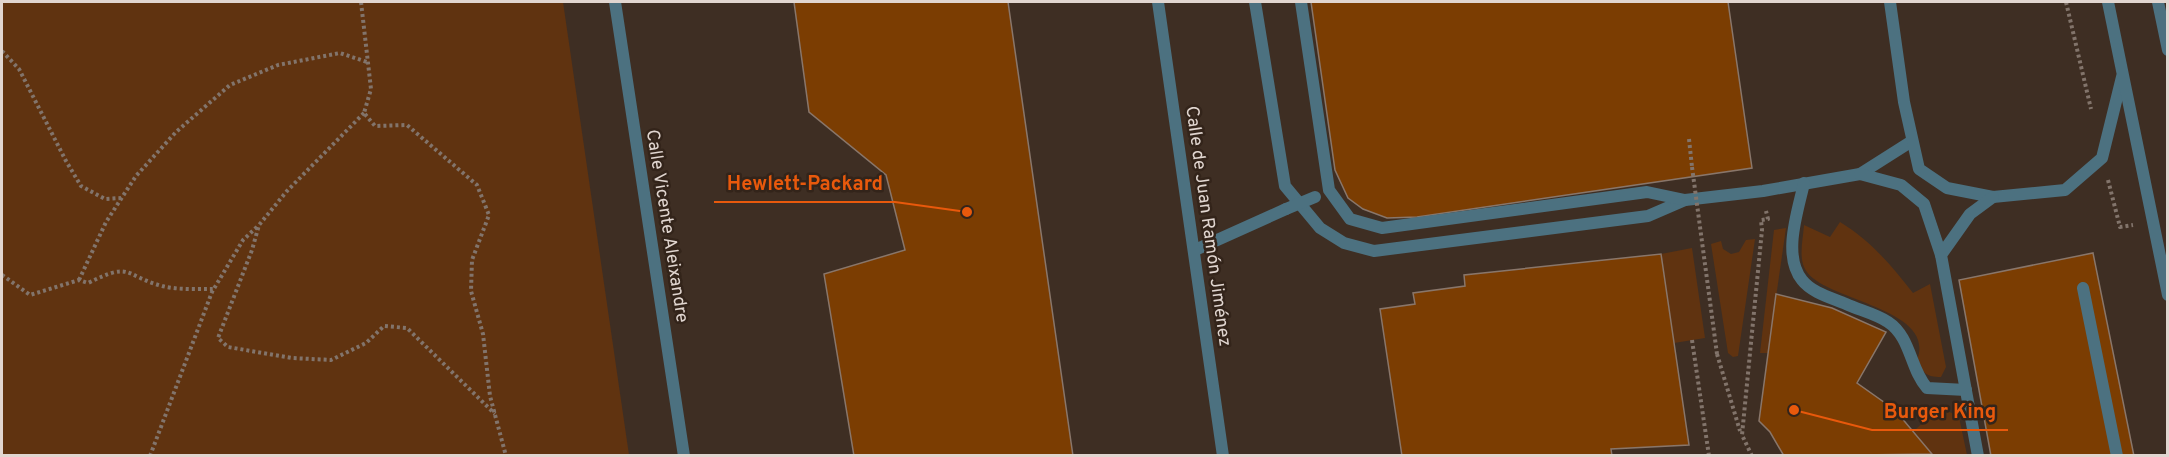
<svg xmlns="http://www.w3.org/2000/svg" width="2169" height="457" font-family="Overpass,sans-serif">
	<style>
		.green { fill: #603310 }
		.building { fill: #7b3d02; stroke: #89766a; stroke-width: 1.5 }
		.lines { fill: none; stroke-linecap: round; stroke-linejoin: round }
		.path { stroke: #82746b; stroke-width: 4; stroke-dasharray: 3 3; stroke-linecap: butt }
		.service { stroke: #4c7180; stroke-width: 12 }
		.minor { stroke: #4c7180; stroke-width: 12 }
		.tertiary { stroke: #4c7180; stroke-width: 12 }
		.path-bridge { stroke: #82746b; stroke-width: 4; stroke-dasharray: 3 3; stroke-linecap: butt }
		.service-bridge { stroke: #4c7180; stroke-width: 12 }
		.labels { text-anchor: middle; stroke-width: 5; stroke-linejoin: round; paint-order: stroke }
		.street-label { font-size: 18px; fill: #e1d6d0; stroke: #33241a }
		.leader { fill: none; stroke: #e8590c; stroke-width: 2 }
		.callout-dot { fill: #e8590c; stroke: #33241a; stroke-width: 2 }
		.callout-label { font-size: 20px; text-anchor: middle; font-weight: bold; fill: #e8590c; stroke: #33241a; stroke-width: 5; stroke-linejoin: round; paint-order: stroke }
	</style>
	<rect width="100%" height="100%" fill="#3e2e23"/>
	<!-- green -->
	<g class="green">
		<path d="M2,2H563L629,455H2Z"/>
		<path d="M1840,222C1870,240 1892,266 1913,293L1930,284L1946,367L1941,377C1926,377 1923,373 1917,360C1938,306 1817,301 1804,267C1799,255 1803,239 1804,225L1830,237Z"/>
		<path d="M1786,228L1768,353H1760L1774,230Z"/>
		<path d="M1755,239L1738,356L1733,357L1728,353L1711,244L1721,241L1723,249L1731,254L1739,252L1746,240Z"/>
		<path d="M1692,248L1705,338L1674,343L1661,254Z"/>
		<path d="M1946,410L1959,417L1967,455H1929L1931,454L1914,431L1932,414Z"/>
	</g>
	<!-- building -->
	<g class="building">
		<path d="M794,2H1008L1073,456H854L824,274L905,250L886,175L809,112Z"/>
		<path d="M1311,2H1728L1752,168L1417,217L1387,218L1363,209L1348,198L1335,170Z"/>
		<path d="M2093,253L2134,456H1991L1959,280Z"/>
		<path d="M1661,254L1689,445L1611,449L1612,456H1402L1380,309L1415,304L1413,293L1465,286L1464,275Z"/>
		<path d="M1776,294L1832,308L1886,332L1857,383L1895,410L1932,454L1784,456L1770,432L1759,421Z"/>
	</g>
	<g class="lines">
		<!-- path -->
		<g class="path">
			<path d="M361,2L371,89L364,113L375,126L407,125L477,185L489,215L472,260L471,291L483,334L490,396L506,456"/>
			<path d="M2066,2L2091,109"/>
			<path d="M2,51L19,69L66,161L81,186L105,199L121,198"/>
			<path d="M364,113L287,191L259,225L252,250L218,338L228,347L292,358L331,360L366,343L384,326L407,328L495,414"/>
			<path d="M1689,139L1692,167"/>
			<path d="M2108,180L2120,227L2133,225"/>
			<path d="M2,275L30,295L79,280L88,283C133,261 122,275 162,286C178,290 197,289 213,289"/>
			<path d="M79,280L106,222L136,176L176,132L230,85L278,65L340,53L367,62"/>
			<path d="M1692,340L1709,456"/>
			<path d="M1717,354L1740,431"/>
			<path d="M150,456L212,292L243,240L259,225"/>
			<path d="M1752,456L1742,435L1762,230L1761,220L1768,219L1766,211"/>
		</g>
		<!-- service -->
		<g class="service">
			<path d="M1255,2L1285,186L1320,228L1344,243L1374,251L1648,216L1685,200L1763,191L1860,174L1912,141"/>
			<path d="M1301,2L1329,190L1350,219L1382,228L1647,192L1685,200"/>
			<path d="M1890,2L1904,102L1919,169L1947,188L1993,197L2065,190L2102,158L2122,77"/>
			<path d="M1860,174L1901,185L1924,204L1941,255"/>
			<path d="M1804,183C1798,211 1782,255 1802,280C1812,293 1832,298 1846,304C1859,310 1876,314 1888,322C1911,337 1910,369 1927,388L1966,390"/>
			<path d="M1195,250L1286,209"/>
			<path d="M2083,288L2117,456"/>
			<path d="M1978,456L1941,255L1970,214L1993,197"/>
		</g>
		<!-- minor -->
		<g class="minor">
			<path d="M615,2L684,456"/>
			<path d="M1158,2L1223,456"/>
		</g>
		<!-- tertiary -->
		<g class="tertiary">
			<path d="M2108,2L2168,295"/>
			<path d="M2158,2L2168,50"/>
		</g>
		<!-- path-bridge -->
		<path class="path-bridge" d="M1692,167L1717,354"/>
		<!-- service-bridge -->
		<path class="service-bridge" d="M1286,209L1315,197"/>
	</g>
	<g class="labels">
		<!-- street labels -->
		<g class="street-label">
			<text transform="translate(668 226) rotate(81)" y="6">Calle Vicente Aleixandre</text>
			<text transform="translate(1209 226) rotate(82)" y="6">Calle de Juan Ramón Jiménez</text>
		</g>
	</g>
	<!-- callouts -->
	<path class="leader" d="M967 212L895 202H714M1794 410L1872 430H2008"/>
	<g class="callout-dot">
		<circle cx="967" cy="212" r="6"/>
		<circle cx="1794" cy="410" r="6"/>
	</g>
	<g class="callout-label">
		<text x="805" y="190">Hewlett-Packard</text>
		<text x="1940" y="418">Burger King</text>
	</g>
	<!-- border -->
	<rect width="2169" height="457" fill="none" stroke="#e1d6d0" stroke-width="6"/>
</svg>
